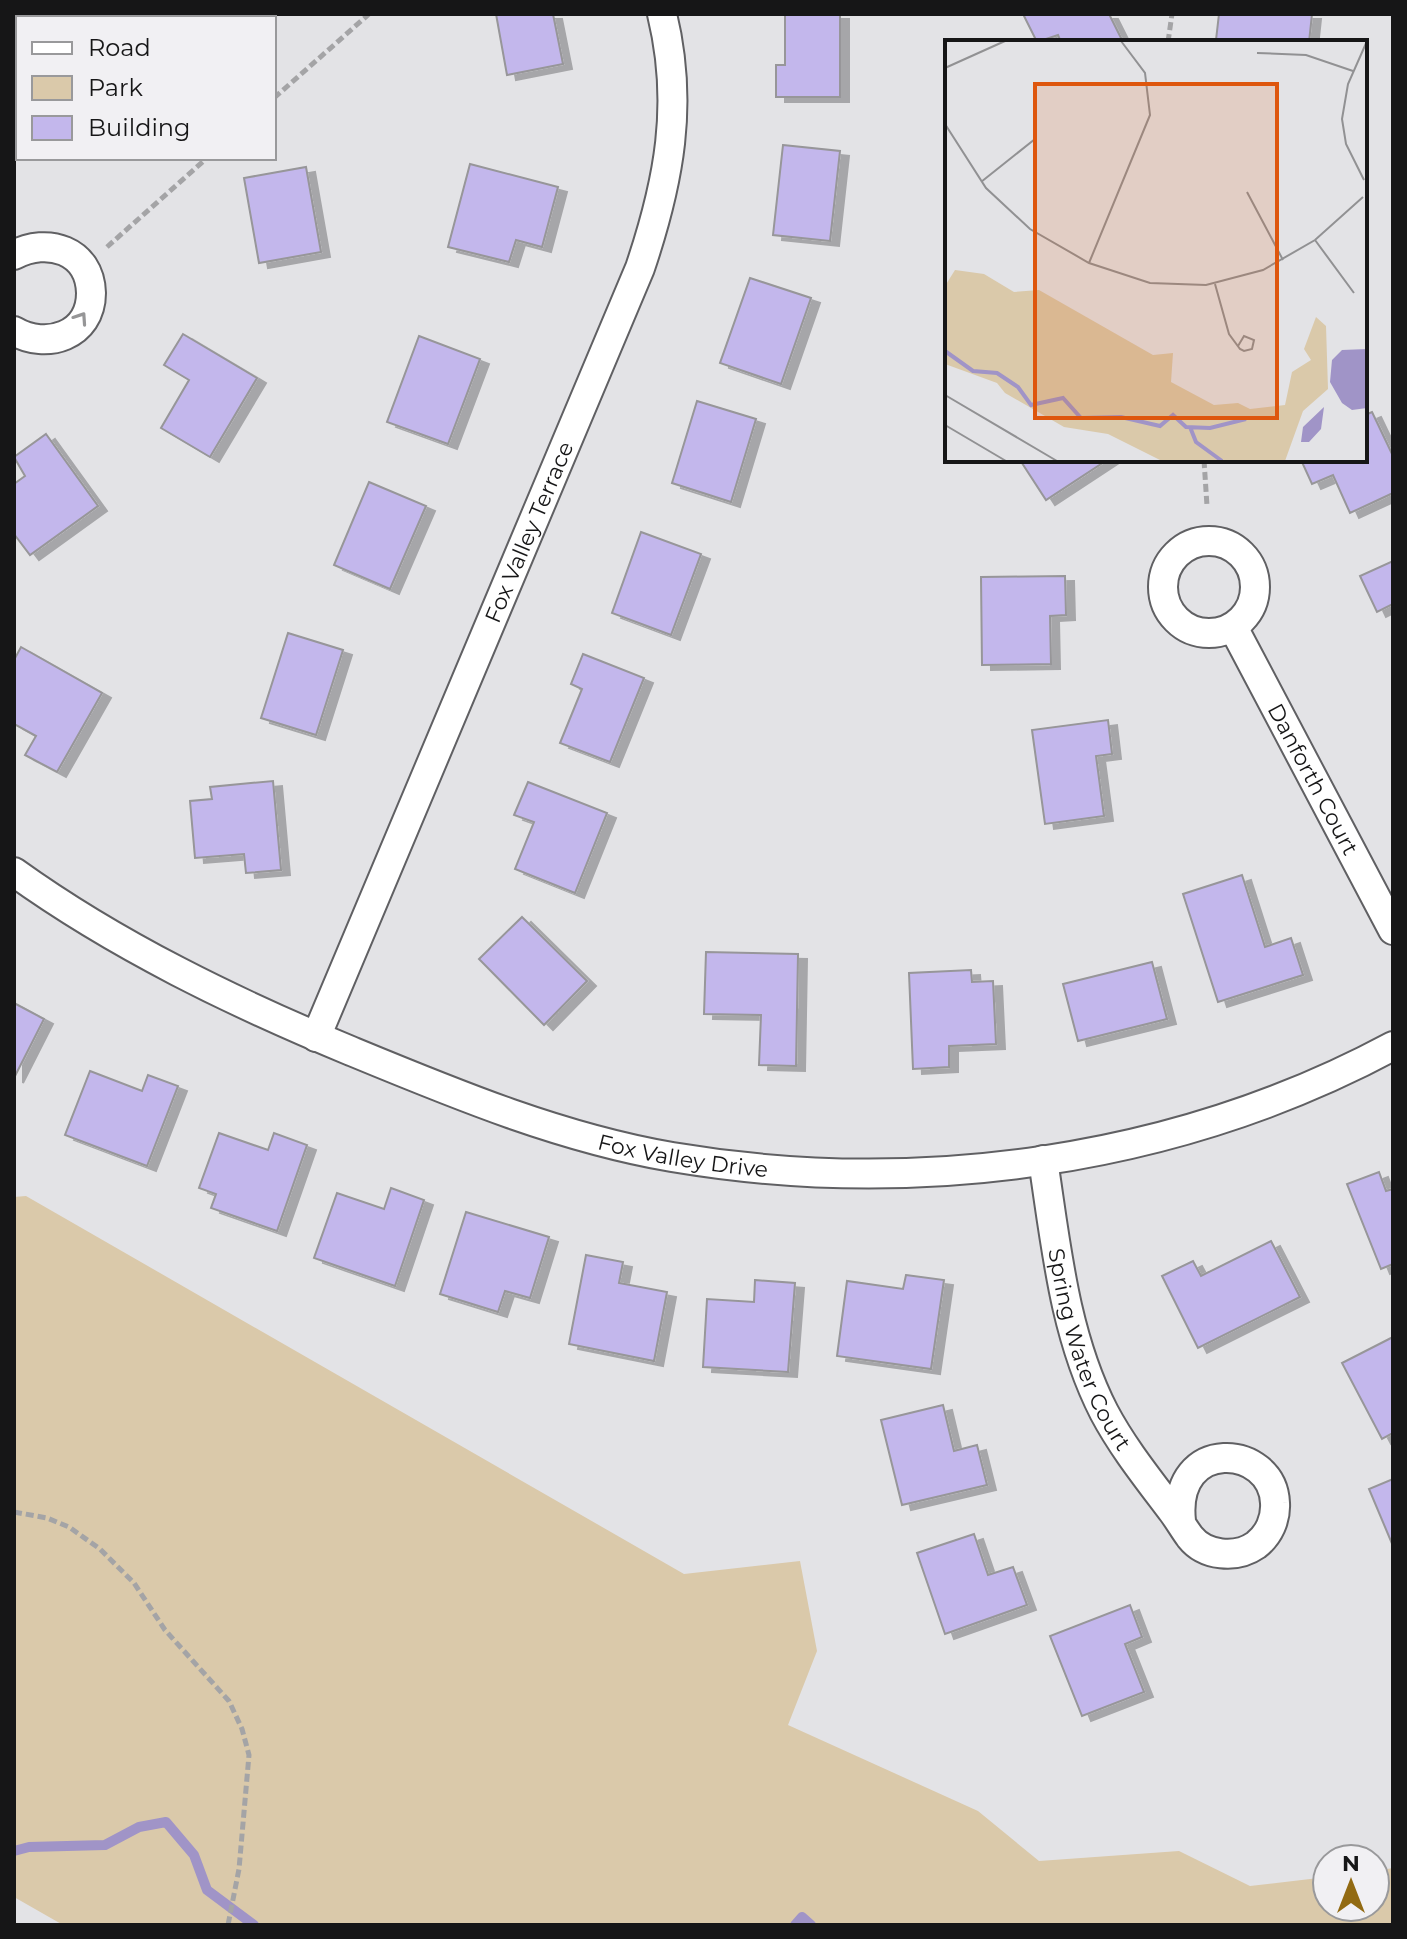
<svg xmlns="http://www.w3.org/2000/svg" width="1407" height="1939" font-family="Montserrat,sans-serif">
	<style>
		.green { fill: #dac9aa }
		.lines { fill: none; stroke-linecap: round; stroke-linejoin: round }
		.stream { stroke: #a094c7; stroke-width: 10 }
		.building { fill: #c3b7ec; stroke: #979699; stroke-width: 2; filter: url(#shadow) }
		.minor-casing { stroke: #606063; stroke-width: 32 }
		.path { stroke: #a4a4a6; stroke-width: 5; stroke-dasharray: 8 4; stroke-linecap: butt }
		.minor { stroke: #fff; stroke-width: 28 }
		.oneway { stroke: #969697 }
		.labels { text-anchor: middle; stroke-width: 8; stroke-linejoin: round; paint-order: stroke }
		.street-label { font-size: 22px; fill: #161617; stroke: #f1f0f3 }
		.inset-river { fill: none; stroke: #a094c7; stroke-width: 4 }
		.inset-road { fill: none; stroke: #919193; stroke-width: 2 }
		.view { fill: #de560d; fill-opacity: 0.15; stroke: #de560d; stroke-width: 4 }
		.inset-edge { fill: none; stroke: #161617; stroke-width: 4 }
	</style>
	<defs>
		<filter id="shadow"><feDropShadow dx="9" dy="5" stdDeviation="0" flood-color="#0004"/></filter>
	</defs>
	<rect width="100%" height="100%" fill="#e3e3e6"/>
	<!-- green -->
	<path class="green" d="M26,1196L684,1574L800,1561L817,1651L788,1725L978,1811L1039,1861L1179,1851L1250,1886L1327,1877V1907H1375V1871L1393,1868V1925H63L14,1897V1197Z"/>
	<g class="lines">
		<!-- stream -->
		<g class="stream">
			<path d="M14,1851L29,1847L105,1845L139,1827L166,1822L194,1855L207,1890L254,1925"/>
			<path d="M795,1925L802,1917L811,1925"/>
		</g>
	</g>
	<!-- building -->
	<g class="building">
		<path d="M79,14H171V18H78Z"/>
		<path d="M496,14H553L563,64L507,75Z"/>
		<path d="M785,14H840V97H776V65H785Z"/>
		<path d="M1023,14H1109L1123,42H1061L1058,35L1037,42Z"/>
		<path d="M1219,14H1312L1309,42L1216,40Z"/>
		<path d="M14,65L18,73V116L14,118Z"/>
		<path d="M783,145L840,151L830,241L773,235Z"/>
		<path d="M470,164L558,187L542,247L516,240L509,262L448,247Z"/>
		<path d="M306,167L321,252L259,263L244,178Z"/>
		<path d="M750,278L811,298L781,384L720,363Z"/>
		<path d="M183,334L257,378L210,457L161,428L189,380L164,365Z"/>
		<path d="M419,336L480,359L448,444L387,422Z"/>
		<path d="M697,401L756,419L731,502L672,483Z"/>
		<path d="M1372,412L1393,456V493L1350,513L1333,475L1312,484L1301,460H1365V415Z"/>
		<path d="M46,434L98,506L30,555L14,534V484L25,476L14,457Z"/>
		<path d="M1020,460H1107L1046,500Z"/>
		<path d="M369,482L426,506L390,589L334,565Z"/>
		<path d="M641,532L701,554L671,635L612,613Z"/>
		<path d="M1393,561V604L1377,612L1360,576Z"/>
		<path d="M1065,576L1066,615L1050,616L1051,664L982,665L981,577Z"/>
		<path d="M288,633L343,650L316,735L261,718Z"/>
		<path d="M21,647L102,693L57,772L25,755L36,736L14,724V660Z"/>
		<path d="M583,654L644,678L610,762L560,743L582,689L571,684Z"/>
		<path d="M1108,720L1112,754L1096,756L1104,816L1045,824L1032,730Z"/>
		<path d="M273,781L281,870L246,873L244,854L195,858L190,801L212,799L210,787Z"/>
		<path d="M528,782L607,813L575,893L515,869L534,822L514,815Z"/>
		<path d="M1242,875L1265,947L1291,938L1303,975L1218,1002L1183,894Z"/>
		<path d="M522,917L587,981L544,1025L479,959Z"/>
		<path d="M706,952L798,954L796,1066L759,1065L761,1015L704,1014Z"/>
		<path d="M1152,962L1167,1019L1078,1041L1063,984Z"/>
		<path d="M971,970L972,982L993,981L996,1044L949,1046V1067L913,1069L909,973Z"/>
		<path d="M14,1003L44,1019L14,1078Z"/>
		<path d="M90,1071L142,1091L148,1075L178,1086L147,1166L65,1135Z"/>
		<path d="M219,1133L268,1150L274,1133L307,1145L277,1231L211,1208L216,1194L199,1188Z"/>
		<path d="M1379,1172L1386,1191L1393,1189V1264L1381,1269L1347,1184Z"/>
		<path d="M391,1188L424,1200L395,1286L314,1258L337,1193L384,1209Z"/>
		<path d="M466,1212L549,1237L530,1298L505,1291L498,1312L440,1294Z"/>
		<path d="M1271,1241L1300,1297L1198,1348L1162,1276L1193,1261L1201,1276Z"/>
		<path d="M586,1255L623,1262L619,1283L667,1292L654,1361L569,1344Z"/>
		<path d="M906,1275L944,1280L931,1369L837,1356L847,1281L903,1289Z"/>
		<path d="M755,1280L795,1283L788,1372L703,1367L707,1299L754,1302Z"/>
		<path d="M1393,1337V1433L1382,1439L1342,1363Z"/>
		<path d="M943,1405L954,1451L977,1445L987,1485L902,1505L881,1420Z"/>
		<path d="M1393,1479V1546L1369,1489Z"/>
		<path d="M974,1534L988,1575L1013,1567L1027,1605L945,1634L917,1553Z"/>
		<path d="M1130,1605L1142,1637L1125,1644L1144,1692L1082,1716L1050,1636Z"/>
	</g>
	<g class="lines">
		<defs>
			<g id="minor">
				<path d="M14,255C47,237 90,250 91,293C91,336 46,350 14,331"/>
				<circle cx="1209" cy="587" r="46"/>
				<path id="s1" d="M1233,627L1393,930"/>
				<path id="s2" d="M14,872C117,946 235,1003 351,1051C455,1094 561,1138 672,1157C915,1198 1175,1163 1393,1046"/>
				<path id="s3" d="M316,1037L640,268C669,182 684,104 662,14"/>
				<path id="s4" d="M1043,1160C1056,1245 1064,1334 1104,1412C1123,1448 1149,1480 1173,1512C1179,1520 1184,1529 1190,1537C1205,1556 1236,1559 1256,1545C1269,1535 1276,1519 1275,1503C1273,1444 1172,1436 1181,1521"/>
			</g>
		</defs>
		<!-- minor casing -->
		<use href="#minor" class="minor-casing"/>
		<!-- path -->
		<g class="path">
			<path d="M1168,42L1172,14"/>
			<path d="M274,98L369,14"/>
			<path d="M107,247L207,158"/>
			<path d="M1204,460L1207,506"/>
			<path d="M14,1512L47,1518L69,1527L100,1549L134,1583L165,1630L229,1701L242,1729L249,1755L239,1869L228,1925"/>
		</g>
		<!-- minor -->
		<use href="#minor" class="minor"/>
	</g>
	<!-- one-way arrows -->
	<defs><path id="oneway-chevron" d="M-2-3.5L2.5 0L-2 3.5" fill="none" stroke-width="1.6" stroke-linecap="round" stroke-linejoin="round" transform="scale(2)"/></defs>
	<use class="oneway" href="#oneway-chevron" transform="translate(81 318) rotate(-56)"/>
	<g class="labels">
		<!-- street labels -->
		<g class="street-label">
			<text dy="8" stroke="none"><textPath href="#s3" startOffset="548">Fox Valley Terrace</textPath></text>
			<text dy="8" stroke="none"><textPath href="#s1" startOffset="172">Danforth Court</textPath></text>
			<text dy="8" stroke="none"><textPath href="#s2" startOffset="732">Fox Valley Drive</textPath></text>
			<text dy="8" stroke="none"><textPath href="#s4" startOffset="196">Spring Water Court</textPath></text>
		</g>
	</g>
	<!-- overview -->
	<g transform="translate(945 40)">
		<rect width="422" height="422" fill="#e3e3e6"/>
		<path d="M10,230L39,234L69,252L94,250L208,315L228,313L226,342L269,365L293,363L305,369L340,365L347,332L366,320L359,309L371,277L381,286L383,349L358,371L340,421H217L163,394L119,387L60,353L52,343L0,324V246Z" fill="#dac9aa"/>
		<path d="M422,309V368L407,370L397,363L385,342L387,320L397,310ZM379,367L376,389L364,402H356L358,387Z" fill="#a094c7"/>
		<path class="inset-river" d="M0,311L28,331L52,333L73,347L86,365L118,358L136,378L176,377L215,386L228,375L241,387L265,388L301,379M245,387L251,402L277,421"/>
		<path class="inset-road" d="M312,13L361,15L408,31M0,28L60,1M0,84L41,148L85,189L144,223L205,243L261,245L318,230L370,200L418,157M419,140L401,104L397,79L403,44L422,1M36,142L90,99M302,152L338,220M370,200L409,253M144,223L205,75L200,33L176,1M270,244L284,294L295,309L299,311L307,309L309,300L299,296L293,306M0,355L112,421M0,385L61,421"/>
		<path class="view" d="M90,44H332V378H90Z"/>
		<rect width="422" height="422" class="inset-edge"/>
	</g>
	<!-- border -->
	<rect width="1407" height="1939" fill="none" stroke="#161617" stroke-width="32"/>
	<!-- legend -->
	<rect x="16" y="16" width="260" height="144" fill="#f1f0f3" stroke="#99999b" stroke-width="2"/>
	<rect x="32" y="42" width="40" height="12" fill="#ffffff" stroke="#99999b" stroke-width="2"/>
	<text x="88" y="56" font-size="24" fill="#161617">Road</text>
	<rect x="32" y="76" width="40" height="24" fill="#dac9aa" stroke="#99999b" stroke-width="2"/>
	<text x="88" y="96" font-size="24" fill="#161617">Park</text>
	<rect x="32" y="116" width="40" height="24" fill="#c3b7ec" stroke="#99999b" stroke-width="2"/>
	<text x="88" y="136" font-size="24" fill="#161617">Building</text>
	<!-- north arrow -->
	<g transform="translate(1351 1883)"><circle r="38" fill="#f1f0f3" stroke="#99999b" stroke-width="2"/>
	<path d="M0-6L14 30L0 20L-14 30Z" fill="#926a12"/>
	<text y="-12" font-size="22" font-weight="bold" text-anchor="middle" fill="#161617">N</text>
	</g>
</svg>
